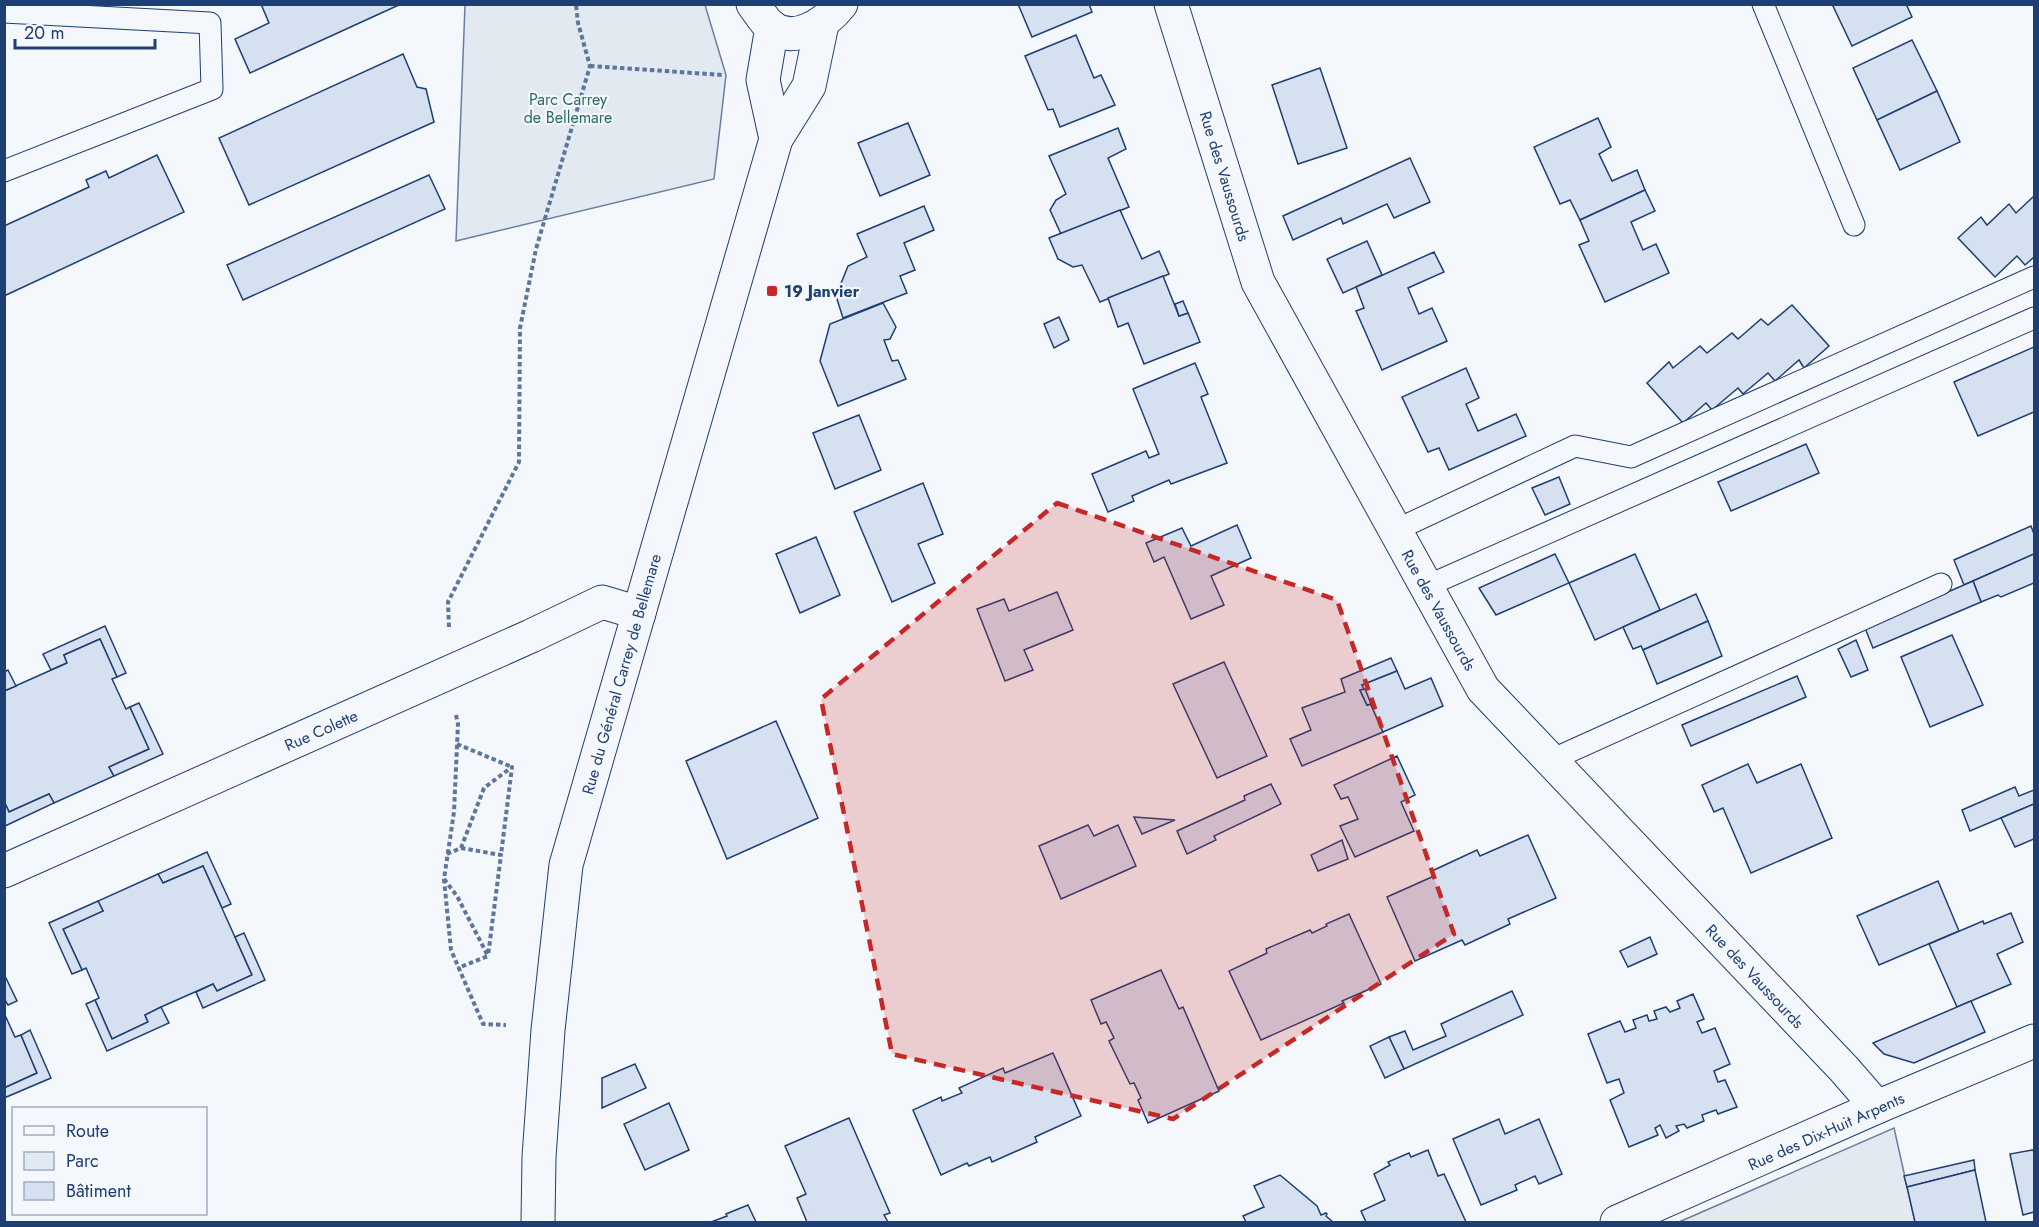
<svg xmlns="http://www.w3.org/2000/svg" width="2039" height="1227" font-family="Jost,sans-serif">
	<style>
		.green { fill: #e3e9f0; stroke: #687fa3; stroke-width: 1.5 }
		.building { fill: #d5e0f0; stroke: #1d3f73; stroke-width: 1.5 }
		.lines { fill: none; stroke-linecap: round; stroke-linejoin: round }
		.service-casing { stroke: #1d3f73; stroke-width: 23 }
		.minor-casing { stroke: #1d3f73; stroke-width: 35 }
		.path { stroke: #5e769c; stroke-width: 4; stroke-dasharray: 4.5 3; stroke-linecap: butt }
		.service { stroke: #f4f7fb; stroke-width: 21 }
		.minor { stroke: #f4f7fb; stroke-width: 33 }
		.marked { fill: #c62828; fill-opacity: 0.2; stroke: #c62828; stroke-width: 4.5; stroke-dasharray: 12 8; stroke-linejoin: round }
		.poi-dot { fill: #c62828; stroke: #f4f7fb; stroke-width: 2 }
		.labels { text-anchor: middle; stroke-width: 4.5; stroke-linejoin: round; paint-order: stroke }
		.park-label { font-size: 16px; fill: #2c6c60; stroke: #f4f7fb }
		.street-label { font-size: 16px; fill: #1d3f73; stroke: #f4f7fb }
		.poi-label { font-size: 16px; font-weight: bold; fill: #1d3f73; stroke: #f4f7fb; text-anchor: start }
	</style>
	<rect width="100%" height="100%" fill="#f4f7fb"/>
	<!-- green -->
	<g class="green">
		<path d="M465,5H705L726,75L714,179L456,241Z"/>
		<path d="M1894,1128L1915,1222H1679Z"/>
	</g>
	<!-- building -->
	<g class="building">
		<path d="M261,4H401L250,73L235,39L269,23Z"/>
		<path d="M1018,4H1089L1092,12L1032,37Z"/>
		<path d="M1832,4H1906L1912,17L1852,46Z"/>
		<path d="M1076,35L1094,78L1101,75L1115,105L1060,127L1053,109L1048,110L1025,56Z"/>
		<path d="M1912,40L1937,91L1877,120L1853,68Z"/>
		<path d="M403,54L417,87L426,89L434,122L249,205L219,138Z"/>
		<path d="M1320,68L1347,148L1298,164L1272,85Z"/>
		<path d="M1937,91L1960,142L1900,170L1877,120Z"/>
		<path d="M1598,118L1611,147L1599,154L1612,181L1637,170L1645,190L1580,220L1570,200L1560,204L1534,147Z"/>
		<path d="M908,123L930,175L880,196L858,143Z"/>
		<path d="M1118,128L1126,149L1108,158L1129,207L1061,234L1050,210L1056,200L1066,194L1049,156Z"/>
		<path d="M157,155L184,212L4,296V226L89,187L86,180L106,171L109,178Z"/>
		<path d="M1410,158L1430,202L1394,218L1387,204L1343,224L1341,218L1293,240L1283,216Z"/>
		<path d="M429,175L445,209L243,300L227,265Z"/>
		<path d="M1645,190L1655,211L1631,222L1643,250L1656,244L1669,273L1605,302L1579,245L1589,241L1580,220Z"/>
		<path d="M2034,196V257L2025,265L2017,256L1995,277L1958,238L1981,217L1987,225L2009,204L2016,213Z"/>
		<path d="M924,206L934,230L904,243L915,270L900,276L907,293L843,318L836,296L848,266L867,257L857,234Z"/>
		<path d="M1120,210L1142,259L1159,251L1169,274L1100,302L1082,265L1073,267L1058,259L1049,238Z"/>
		<path d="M1367,241L1382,275L1343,293L1327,259Z"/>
		<path d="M1434,252L1444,272L1408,288L1419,314L1432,308L1447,341L1382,370L1356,311L1364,308L1356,287Z"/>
		<path d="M1163,276L1179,316L1188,313L1200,342L1144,364L1128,323L1118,327L1108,298Z"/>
		<path d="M1183,301L1188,313L1179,316L1175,304Z"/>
		<path d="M883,303L896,327L890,339L884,340L892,361L898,360L906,379L838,406L820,361L830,324Z"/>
		<path d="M1792,305L1829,346L1804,368L1799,360L1775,381L1768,373L1743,394L1738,388L1712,410L1706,403L1683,423L1647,383L1669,362L1673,368L1700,346L1707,353L1732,333L1738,339L1761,319L1768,325Z"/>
		<path d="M1059,317L1069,340L1054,348L1044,324Z"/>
		<path d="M2034,347V412L1978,436L1954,382Z"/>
		<path d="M1195,363L1208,394L1201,397L1227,463L1171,484L1169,480L1132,496L1134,501L1108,512L1092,474L1146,451L1149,458L1159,454L1133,389Z"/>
		<path d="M1466,368L1479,398L1466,404L1478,431L1516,414L1526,436L1449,470L1439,448L1428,452L1402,397Z"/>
		<path d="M859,415L881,470L835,489L813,433Z"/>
		<path d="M1806,444L1819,473L1731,511L1718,482Z"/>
		<path d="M1559,477L1570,504L1545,515L1532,488Z"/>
		<path d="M923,483L943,534L918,544L935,583L892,602L854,512Z"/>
		<path d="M1237,525L1251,558L1211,576L1224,605L1191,619L1164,557L1154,562L1146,543L1182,528L1191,546Z"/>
		<path d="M2031,526L2034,534V554L1964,585L1954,560Z"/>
		<path d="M816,537L840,595L800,613L776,554Z"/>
		<path d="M1555,554L1569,583L1496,615L1479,588Z"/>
		<path d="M1635,554L1660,610L1595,640L1569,583Z"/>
		<path d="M2034,554V583L2001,597L1998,595L1981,602L1973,581Z"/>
		<path d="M1973,581L1981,602L1873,648L1865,628Z"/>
		<path d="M1057,592L1073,630L1024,650L1033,670L1005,681L977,609L1004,599L1009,611Z"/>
		<path d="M1696,594L1708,621L1643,650L1641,646L1633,649L1623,627Z"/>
		<path d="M1708,621L1722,656L1657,684L1643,650Z"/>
		<path d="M105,626L126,673L117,677L100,639L64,655L67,663L51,670L43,654Z"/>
		<path d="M1952,635L1983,705L1930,727L1901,657Z"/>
		<path d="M100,639L117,677L112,679L126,709L130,707L149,749L109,767L114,776L54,803L49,794L9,812L4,801V691L67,663L64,655Z"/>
		<path d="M1856,640L1868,670L1851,677L1838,649Z"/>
		<path d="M1391,658L1397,671L1362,685L1365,689L1360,690L1367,705L1371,704L1383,732L1302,766L1290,739L1311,730L1302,708L1345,692L1341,679Z"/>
		<path d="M1224,662L1267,756L1217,778L1173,684Z"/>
		<path d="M8,670L16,686L4,691V672Z"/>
		<path d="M1397,671L1405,689L1431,678L1443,706L1383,732L1362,685Z"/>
		<path d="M1797,676L1806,697L1691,746L1682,725Z"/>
		<path d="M1365,689L1371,704L1367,705L1360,690Z"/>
		<path d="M139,703L163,754L114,776L109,767L149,749L130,707Z"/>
		<path d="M776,721L818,818L727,859L686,761Z"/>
		<path d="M1397,756L1415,795L1401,802L1414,831L1355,857L1340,826L1358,819L1348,797L1341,799L1334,785Z"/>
		<path d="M1748,764L1757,783L1801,764L1832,838L1751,873L1723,808L1714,812L1702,785Z"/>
		<path d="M1271,784L1281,804L1214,836L1216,840L1187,854L1177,831L1245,800L1244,796Z"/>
		<path d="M2015,787L2019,796L2034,790V804L1970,831L1962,810Z"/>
		<path d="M49,794L54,803L5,826L4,801L9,812Z"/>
		<path d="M2034,804V839L2015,847L2001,818Z"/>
		<path d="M1134,817L1175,820L1142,834Z"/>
		<path d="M1088,825L1094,836L1118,825L1136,866L1061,899L1039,846Z"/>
		<path d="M1528,835L1556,898L1508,919L1510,924L1465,945L1462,940L1415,961L1387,897L1434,876L1432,871L1477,850L1480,856Z"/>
		<path d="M1342,840L1348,859L1318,871L1311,855Z"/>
		<path d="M207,852L231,904L222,908L203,866L163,883L158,874Z"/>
		<path d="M203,866L252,975L217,991L213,984L161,1007L145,1015L148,1022L112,1039L95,1000L99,998L86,968L82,970L63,929L103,911L98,901L158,874L163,883Z"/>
		<path d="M1938,881L1959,931L1879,965L1857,916Z"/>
		<path d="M98,901L103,911L63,929L82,970L72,974L49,923Z"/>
		<path d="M2011,913L2023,942L1997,954L2011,984L1957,1007L1929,944L1983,921L1984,924Z"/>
		<path d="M1349,914L1381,984L1342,1001L1344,1003L1261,1040L1229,971L1267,953L1266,949L1310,930L1312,933L1327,926L1326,924Z"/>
		<path d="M244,933L265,980L203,1008L196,992L213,984L217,991L252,975L235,937Z"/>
		<path d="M1650,937L1657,954L1628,967L1620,951Z"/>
		<path d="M1161,970L1179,1009L1183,1007L1219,1091L1148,1123L1138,1100L1141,1098L1134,1083L1130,1084L1109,1041L1114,1038L1106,1022L1101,1024L1091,1000Z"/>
		<path d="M4,974L17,1001L8,1005L4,998Z"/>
		<path d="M1512,991L1523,1015L1404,1069L1389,1037L1405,1031L1413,1050L1446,1036L1441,1024Z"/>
		<path d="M1693,994L1704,1019L1697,1022L1702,1033L1715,1028L1730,1064L1714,1071L1718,1082L1725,1080L1737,1107L1718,1114L1716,1110L1702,1115L1704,1121L1687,1128L1684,1124L1676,1126L1679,1131L1666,1138L1660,1125L1655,1128L1658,1135L1629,1147L1610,1100L1624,1093L1619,1079L1607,1083L1588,1034L1620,1021L1625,1032L1636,1028L1633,1020L1647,1015L1649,1021L1657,1019L1654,1011L1666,1007L1670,1012L1680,1008L1677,1001Z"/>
		<path d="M95,1000L112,1039L148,1022L145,1015L161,1007L169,1023L107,1051L86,1004Z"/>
		<path d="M1971,1001L1985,1032L1914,1063L1884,1054L1873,1043Z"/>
		<path d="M4,1013L15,1037L21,1035L37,1073L4,1088Z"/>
		<path d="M30,1030L51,1078L4,1098V1088L37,1073L21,1035Z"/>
		<path d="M1389,1037L1404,1069L1385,1078L1370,1046Z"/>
		<path d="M1053,1053L1081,1116L1035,1137L1037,1142L992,1162L990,1157L969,1166L967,1163L941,1175L913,1110L941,1097L942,1101L962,1093L959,1088L1003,1068L1005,1073Z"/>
		<path d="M635,1064L646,1088L602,1108V1078Z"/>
		<path d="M669,1103L689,1150L645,1170L624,1124Z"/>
		<path d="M849,1118L890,1213L884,1215L888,1222H807L797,1198L806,1194L785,1146Z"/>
		<path d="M1499,1119L1505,1134L1539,1119L1562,1174L1539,1184L1535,1176L1515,1185L1517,1190L1481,1205L1453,1139Z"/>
		<path d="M1428,1150L1438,1176L1444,1174L1466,1222H1366L1361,1211L1385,1200L1374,1174L1390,1165L1388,1162L1409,1153L1411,1157Z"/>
		<path d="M2032,1150L2034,1151V1212L2023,1215L2010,1154Z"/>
		<path d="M1974,1160L1975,1170L1907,1187L1904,1176Z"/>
		<path d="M1975,1170L1986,1222H1915L1907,1187Z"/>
		<path d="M1280,1175L1317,1206L1321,1215L1326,1213L1327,1214L1326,1216L1333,1222H1246L1243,1216L1264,1207L1254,1186Z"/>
		<path d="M748,1205L756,1222H711L727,1216L726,1214Z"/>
	</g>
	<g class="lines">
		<defs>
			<g id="service">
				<path d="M1763,4L1854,225"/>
				<path d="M4,12L210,23L212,89L4,171"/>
				<path d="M1396,530L1575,446L1631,457L2034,277"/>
				<path d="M1427,586L2034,318"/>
				<path d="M1551,760L1941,584"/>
			</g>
			<g id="minor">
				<path d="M753,4C759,12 764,21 771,27C795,45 826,23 841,4"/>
				<path d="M1171,4L1258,282L1483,689L1844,1069L1877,1107"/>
				<path d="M772,27L763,80L776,139"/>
				<path d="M4,871L531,636L602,602L639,613"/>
				<path d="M538,1222L539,1157L548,1030L566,865L776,139L809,86L822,24"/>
				<path d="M1617,1222L1877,1107L2034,1041"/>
			</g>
		</defs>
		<!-- service casing -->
		<use href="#service" class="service-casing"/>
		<!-- minor casing -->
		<use href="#minor" class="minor-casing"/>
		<!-- path -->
		<g class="path">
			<path d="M590,66L723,75"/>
			<path d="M449,627L448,602L519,462L520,328L536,249L590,66L578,23L576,4"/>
			<path d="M456,715L458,724L454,812L444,879L451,950L483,1024L506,1025"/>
			<path d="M457,744L512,767"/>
			<path d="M461,848L501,855L488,956"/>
			<path d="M447,854L461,848L484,788L512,767L501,855"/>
			<path d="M444,879L457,896L488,956L458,968"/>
		</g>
		<!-- service -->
		<use href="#service" class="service"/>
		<!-- minor -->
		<use href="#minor" class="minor"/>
	</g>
	<!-- marked area -->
	<path class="marked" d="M1057,503L1337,600L1454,934L1173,1119L892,1054L821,699Z"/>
	<!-- markers -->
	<rect class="poi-dot" x="766" y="285" width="12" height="12" rx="3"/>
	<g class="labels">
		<!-- park labels -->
		<g class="park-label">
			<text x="568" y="105">Parc Carrey<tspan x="568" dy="18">de Bellemare</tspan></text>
		</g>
		<!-- street labels -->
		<g class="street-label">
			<text transform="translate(1225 176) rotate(73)" y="6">Rue des Vaussourds</text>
			<text transform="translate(1439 610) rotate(61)" y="6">Rue des Vaussourds</text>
			<text transform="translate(621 674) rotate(-74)" y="6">Rue du Général Carrey de Bellemare</text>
			<text transform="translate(321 730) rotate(-24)" y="6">Rue Colette</text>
			<text transform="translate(1755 976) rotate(47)" y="6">Rue des Vaussourds</text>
			<text transform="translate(1826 1131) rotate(-24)" y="6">Rue des Dix-Huit Arpents</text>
		</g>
		<!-- poi labels -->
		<g class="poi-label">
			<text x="784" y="297">19 Janvier</text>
		</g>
	</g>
	<!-- border -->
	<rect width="2039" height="1227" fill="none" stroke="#1d3f73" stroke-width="12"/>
	<!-- legend -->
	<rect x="12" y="1107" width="195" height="108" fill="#f4f7fb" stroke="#9eadc5" stroke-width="1.5"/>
	<rect x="24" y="1126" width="30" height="9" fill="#f4f7fb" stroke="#9eadc5" stroke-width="1.5"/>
	<text x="66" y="1137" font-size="18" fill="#1d3f73">Route</text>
	<rect x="24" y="1152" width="30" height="18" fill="#e3e9f0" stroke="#9eadc5" stroke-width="1.5"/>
	<text x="66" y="1167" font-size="18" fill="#1d3f73">Parc</text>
	<rect x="24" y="1182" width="30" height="18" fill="#d5e0f0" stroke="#9eadc5" stroke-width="1.5"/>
	<text x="66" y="1197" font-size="18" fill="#1d3f73">Bâtiment</text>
	<!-- scale -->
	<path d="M15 39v9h140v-9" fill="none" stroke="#1d3f73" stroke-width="3"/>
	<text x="24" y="39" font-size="18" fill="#1d3f73" stroke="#f4f7fb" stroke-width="4.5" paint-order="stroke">20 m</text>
</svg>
